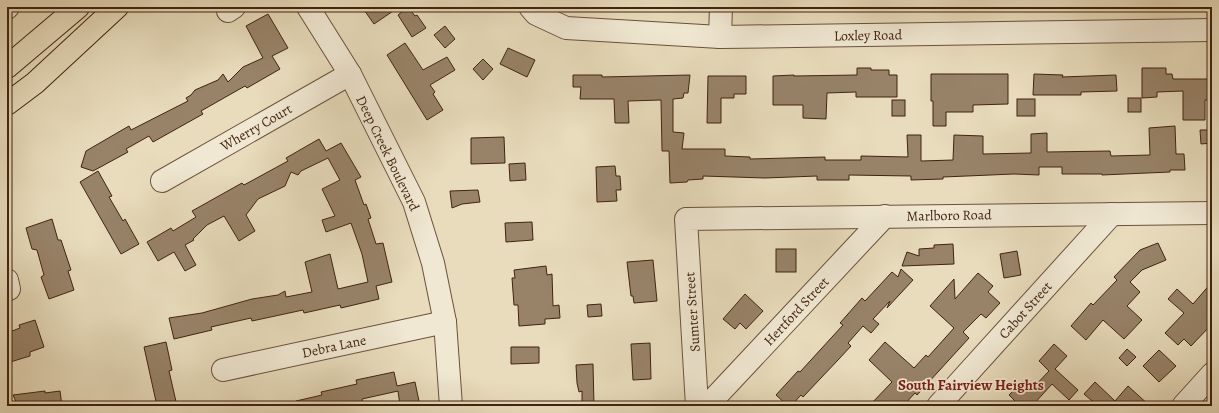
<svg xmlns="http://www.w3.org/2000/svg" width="1219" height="413" font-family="Alegreya,serif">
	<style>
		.building { fill: #988369; stroke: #412310 }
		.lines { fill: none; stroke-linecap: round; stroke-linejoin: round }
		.minor-casing { stroke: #6b513b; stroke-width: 24 }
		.major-casing { stroke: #412310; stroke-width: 24 }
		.minor { stroke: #f0e8d3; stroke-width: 22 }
		.major { stroke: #e8dcbc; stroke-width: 22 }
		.labels { text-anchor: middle; stroke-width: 3.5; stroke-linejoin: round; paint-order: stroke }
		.street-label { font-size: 14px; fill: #412310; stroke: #f0e8d3 }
		.neighbourhood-label { font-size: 15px; font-weight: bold; fill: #7a1f14; stroke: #f0e8d3 }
	</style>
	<rect width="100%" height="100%" fill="#e8dcbc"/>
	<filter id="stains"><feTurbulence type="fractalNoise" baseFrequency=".005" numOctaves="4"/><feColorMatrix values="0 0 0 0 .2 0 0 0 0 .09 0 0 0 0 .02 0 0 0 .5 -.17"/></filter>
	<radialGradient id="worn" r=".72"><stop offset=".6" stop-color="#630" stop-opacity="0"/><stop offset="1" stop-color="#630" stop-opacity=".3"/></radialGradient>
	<!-- building -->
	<g class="building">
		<path d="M362,7H399L374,24Z"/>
		<path d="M408,7L415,16L417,15L426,28L412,37L398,15Z"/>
		<path d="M268,14L288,48L272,56L280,69L247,88L245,86L201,111L203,114L153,142L149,136L126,149L128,152L93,171L81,167L86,151L129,126L131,130L188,101L186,98L191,95L195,90L218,80L223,74L228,82L243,67L263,58L246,26Z"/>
		<path d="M445,26L455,39L445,48L434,35Z"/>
		<path d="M405,43L423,70L447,57L455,70L430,85L435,92L433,94L443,110L427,120L387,55Z"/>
		<path d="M508,48L535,60L527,77L500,64Z"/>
		<path d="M483,59L493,69L483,80L473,69Z"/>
		<path d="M857,68H871V70H889V75H897V97H856V92L827,93L826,119L803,118V105H773V76L794,75V76L857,75Z"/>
		<path d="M1142,68H1166V74H1172L1173,79H1212V100H1205V120H1183V91L1157,92V97L1142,98Z"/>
		<path d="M931,74H1008V104L973,105V112H946V126H933V101H931Z"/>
		<path d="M1034,74L1063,75L1062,77L1116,75L1117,91L1081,92V95H1033Z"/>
		<path d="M573,75H602V77L690,75L688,93H684L683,98L673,99V132L684,133L682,149H725V156L750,157V159L825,157V160H861V156L908,157L907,135H921V161L953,160L954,135L983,136V154L1031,153V134L1047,133V152L1110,151L1111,156L1150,155L1149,128L1175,126L1176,154H1184L1185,170H1170V172L1102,175V174H1062V167H1039V175L1014,174L943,177V179L911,180V176L849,175V180H817V176L765,178L703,176V179L688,180L687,182L670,183L669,151H662L661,100L628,101L629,123H615L614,99H580L581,87H573Z"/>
		<path d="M708,76H746V94H734V98H721V123H707Z"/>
		<rect x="1128" y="98" width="13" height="14"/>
		<rect x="1017" y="99" width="18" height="17"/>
		<rect x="892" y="100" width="13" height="16"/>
		<path d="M1200,130H1212V143L1201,144Z"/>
		<path d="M504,137L505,163L471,164V138Z"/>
		<path d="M319,139L326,151L341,143L361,177L355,180L364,205L366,204L371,218L368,219L376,244L383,243L392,282L376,286L379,299L341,308L340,305L304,313L303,310L252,321L251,318L211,327L212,330L174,339L169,318L202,313L252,299L278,295L285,291L286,297L312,292L305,262L330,254L338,289L368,282L362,254L351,223L326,232L322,220L335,216L322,189L340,180L328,158L301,171L298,175L291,172L285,186L258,199L246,215L255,231L239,241L224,216L207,225L193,239L194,240L185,245L196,265L185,271L174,252L158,261L147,242L171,228L173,231L196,217L192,211L242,183L244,185L288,161L286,158Z"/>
		<path d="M525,163L526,180L510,181L509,164Z"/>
		<path d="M615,166L616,176H620L621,190H616L617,201L597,202L596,167Z"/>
		<path d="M98,171L112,196L109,197L123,221L125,219L139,244L121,254L80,182Z"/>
		<path d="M478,190L480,202L462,204L452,208L450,191Z"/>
		<path d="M52,219L58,240H61L71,270L68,271L74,290L49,299L41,277L44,275L37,250L32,249L26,228Z"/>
		<path d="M532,222L533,240L506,242L505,223Z"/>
		<path d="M1158,243L1166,260L1142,270L1130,282L1140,292L1127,306L1142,320L1124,339L1103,320L1086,340L1071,326L1091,303L1093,305L1117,280L1114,277L1140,250Z"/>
		<path d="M953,244L954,264L902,266L907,252L919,256V249L934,248V245Z"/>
		<rect x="776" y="249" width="20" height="23"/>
		<path d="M1017,251L1021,275L1004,278L1000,254Z"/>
		<path d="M653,260L657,301L634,303L633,296H631L627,262Z"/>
		<path d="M546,266L547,275L552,274L553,306L559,305L560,318L545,319V324L519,326L518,305H514L512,278H515L514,270Z"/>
		<path d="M901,269L913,280L887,308L890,301L873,319L879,324L871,333L863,326L848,343L851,346L838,360L803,397L801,395L791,406H788L776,395L798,371L800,372L843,325L840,323L862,298L865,301L892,272L898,277Z"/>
		<path d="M978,273L993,286L988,292L1000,303L986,318L981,314L963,332L969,338L917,395L915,393L903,406H869L892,382L869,360L885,342L914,368L926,355L928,357L954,328L930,306L954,279L955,299Z"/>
		<path d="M1212,282V324L1191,346L1184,339L1178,345L1165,333L1184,313L1168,299L1177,289L1193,304Z"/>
		<path d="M745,294L763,311L746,329L740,323L735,329L723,319Z"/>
		<path d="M601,304L602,316L588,317L587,305Z"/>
		<path d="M35,320L44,347L30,352V356L7,363V333L20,328L19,325Z"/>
		<path d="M166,342L172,370L169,371L177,406H157L144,347Z"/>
		<path d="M650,343L651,379L633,380L631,344Z"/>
		<path d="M1054,344L1067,356L1055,369L1078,390L1069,400L1052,384L1032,406H1020L1009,395L1023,381L1032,389L1049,371L1039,361Z"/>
		<path d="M511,347H539V363L511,364Z"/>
		<path d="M1127,349L1136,357L1127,366L1119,358Z"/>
		<path d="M1159,350L1176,366L1159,382L1143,366Z"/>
		<path d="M593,364L594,406H582V391L579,392L577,383L576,365Z"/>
		<path d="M394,372L397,386L415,382L420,406H400L398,391L362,399L363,404L351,406H296V401L322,395L321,392L357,384L356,380Z"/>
		<path d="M1095,382L1115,401L1128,386L1150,406H1098L1084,394Z"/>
		<path d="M45,391V393L60,391L62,406H18L13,395Z"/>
	</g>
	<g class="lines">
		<defs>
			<g id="minor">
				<path d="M308,7L350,74L414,202L433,263L445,322L451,406"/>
				<path d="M530,7L536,14L566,28L720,37L1212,30"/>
				<path d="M7,8L8,7"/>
				<path d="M228,11L234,7"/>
				<path d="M720,37L721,7"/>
				<path d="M162,181L350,74"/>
				<path d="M7,280L9,289L7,290"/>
				<path d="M223,370L445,322"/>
				<path d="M697,406L686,219L1212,213"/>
				<path d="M707,406L885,216"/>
				<path d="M938,406L1112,214"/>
				<path d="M1183,406L1212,374"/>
			</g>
			<g id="major">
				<path d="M7,67L78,7"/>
				<path d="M7,104L35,83L117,7"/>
			</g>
		</defs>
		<!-- minor casing -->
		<use href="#minor" class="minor-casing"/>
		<!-- major casing -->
		<use href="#major" class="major-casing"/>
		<!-- minor -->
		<use href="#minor" class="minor"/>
		<!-- major -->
		<use href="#major" class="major"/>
	</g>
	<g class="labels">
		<!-- street labels -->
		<g class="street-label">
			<text transform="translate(868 35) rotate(-1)" y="5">Loxley Road</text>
			<text transform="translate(256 127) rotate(-30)" y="5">Wherry Court</text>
			<text transform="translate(388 153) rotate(64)" y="5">Deep Creek Boulevard</text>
			<text transform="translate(949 215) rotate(-1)" y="5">Marlboro Road</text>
			<text transform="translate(1025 310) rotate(-48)" y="5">Cabot Street</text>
			<text transform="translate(796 311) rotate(-47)" y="5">Hertford Street</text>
			<text transform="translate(692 312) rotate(-94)" y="5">Sumter Street</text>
			<text transform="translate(334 346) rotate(-12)" y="5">Debra Lane</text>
		</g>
		<!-- neighbourhood labels -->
		<g class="neighbourhood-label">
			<text x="971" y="390">South Fairview Heights</text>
		</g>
	</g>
	<!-- margin -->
	<rect width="1219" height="413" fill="none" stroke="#e8dcbc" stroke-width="24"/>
	<rect x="8" y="8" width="1203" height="397" fill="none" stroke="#412310" stroke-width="2"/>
	<rect x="12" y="12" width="1195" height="389" fill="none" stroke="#412310"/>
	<rect width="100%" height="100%" filter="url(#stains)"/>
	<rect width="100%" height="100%" fill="url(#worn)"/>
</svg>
